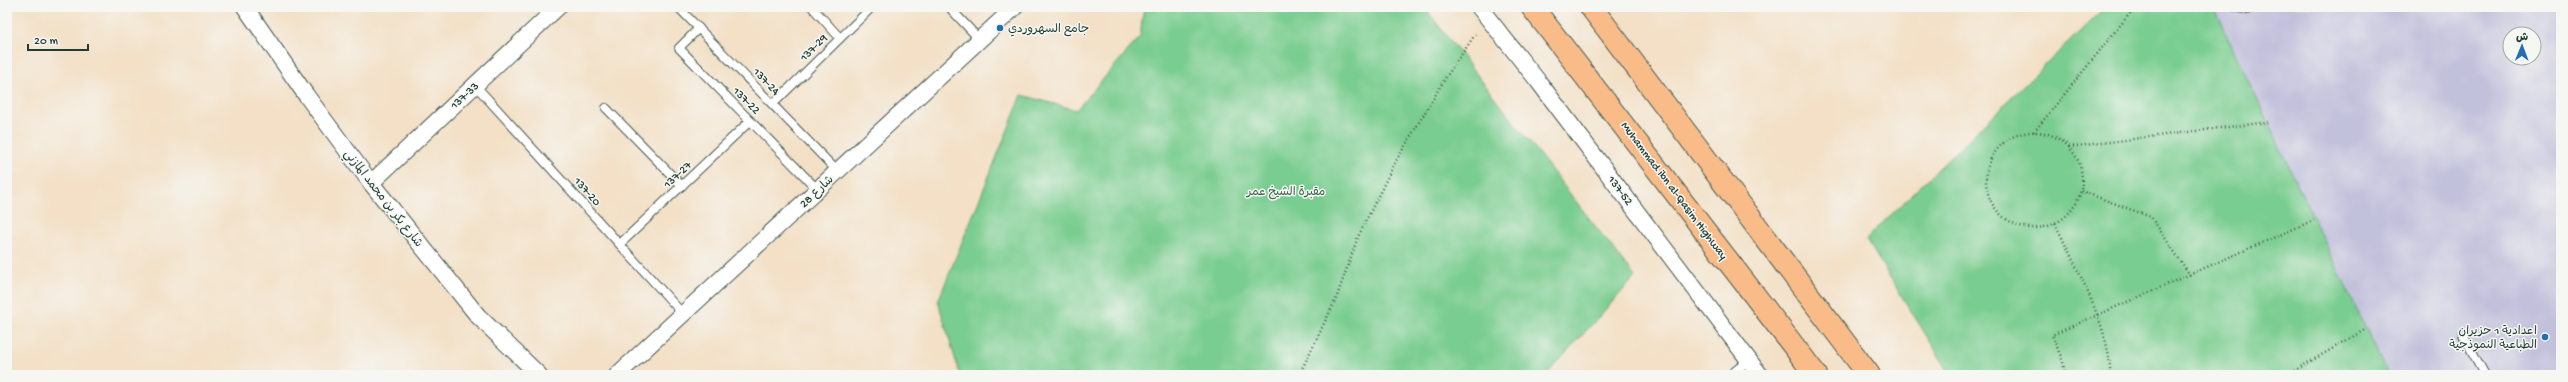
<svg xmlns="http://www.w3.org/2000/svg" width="2568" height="382" font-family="'Gochi Hand','Playpen Sans Arabic',sans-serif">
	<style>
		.industrial { fill: #c2c1dc; fill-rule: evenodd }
		.green { fill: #7acd90; stroke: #4c8562 }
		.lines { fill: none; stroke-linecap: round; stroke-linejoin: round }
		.lane-casing { stroke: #3f554a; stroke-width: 10 }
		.street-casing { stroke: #3f554a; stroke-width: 18 }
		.highway-casing { stroke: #3f554a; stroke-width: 24 }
		.path { stroke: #3f554a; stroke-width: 2.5; stroke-dasharray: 1 3; stroke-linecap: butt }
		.lane { stroke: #fff; stroke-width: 8 }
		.street { stroke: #fff; stroke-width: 16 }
		.highway { stroke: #f9bc89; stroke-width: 22 }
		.poi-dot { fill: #1f6fb2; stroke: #f6f6f2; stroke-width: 1.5 }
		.labels { text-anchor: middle; stroke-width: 3; stroke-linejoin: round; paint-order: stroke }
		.poi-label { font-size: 12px; fill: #1f3d34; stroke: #f6f6f2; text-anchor: start }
		.street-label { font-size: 12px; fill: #1f3d34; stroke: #f6f6f2 }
		.park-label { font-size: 12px; fill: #36614b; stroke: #f6f6f2 }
	</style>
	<rect width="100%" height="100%" fill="#f6f6f2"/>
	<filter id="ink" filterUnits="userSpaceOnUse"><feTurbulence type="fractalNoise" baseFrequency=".025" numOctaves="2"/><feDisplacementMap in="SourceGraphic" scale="8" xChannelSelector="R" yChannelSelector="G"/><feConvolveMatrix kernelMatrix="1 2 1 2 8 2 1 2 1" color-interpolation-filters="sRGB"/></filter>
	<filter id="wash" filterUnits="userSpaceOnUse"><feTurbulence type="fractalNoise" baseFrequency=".012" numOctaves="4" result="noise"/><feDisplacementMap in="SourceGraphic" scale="16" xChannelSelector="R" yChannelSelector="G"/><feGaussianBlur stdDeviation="0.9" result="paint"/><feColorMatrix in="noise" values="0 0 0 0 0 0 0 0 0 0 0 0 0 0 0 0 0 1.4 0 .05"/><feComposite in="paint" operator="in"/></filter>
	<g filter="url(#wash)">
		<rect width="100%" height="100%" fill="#f3e0c6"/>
		<!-- industrial -->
		<path class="industrial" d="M2213,7H2561V375H2388ZM2510,34H2534V58H2510Z"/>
		<!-- green -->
		<g class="green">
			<path d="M1144,7H1424L1635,277L1546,375H960L938,301L1022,95L1076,110L1140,37Z"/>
			<path d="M2105,7H2213L2388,375H1951L1866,239Z"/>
		</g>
	</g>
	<g filter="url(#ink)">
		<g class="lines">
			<defs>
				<g id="lane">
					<path d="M678,7L838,172"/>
					<path d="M812,7L840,38"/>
					<path d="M949,7L980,40"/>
					<path d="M2235,7L2247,10L2252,7"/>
					<path d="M699,28L679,48L818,190"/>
					<path d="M475,85L683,314"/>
					<path d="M773,104L872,7"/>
					<path d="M606,108L682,186"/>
					<path d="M620,244L750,121"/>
					<path d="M2463,335L2485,375"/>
					<path d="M1730,375L1749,360"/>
				</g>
				<g id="street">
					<path d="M245,7L306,95L371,183L478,316L539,375"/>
					<path d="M1479,7L1538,81L1760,375"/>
					<path d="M371,183L558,7"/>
					<path d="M617,375L1015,7"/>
				</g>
				<g id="highway">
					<path d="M1532,7L1816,375"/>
					<path d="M1591,7L1869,375"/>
				</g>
			</defs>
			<!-- lane casing -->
			<use href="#lane" class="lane-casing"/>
			<!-- street casing -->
			<use href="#street" class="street-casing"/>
			<!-- highway casing -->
			<use href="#highway" class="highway-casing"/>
			<!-- path -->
			<g class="path">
				<path d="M2034,132L2135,7"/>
				<circle cx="2034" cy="180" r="48"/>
				<path d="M2069,147L2268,122"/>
				<path d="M2081,191L2151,217L2190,275"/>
				<path d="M2055,223C2074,264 2112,331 2110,375"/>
				<path d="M1299,375L1336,299L1358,237L1393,166L1446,77L1477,32"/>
				<path d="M2065,375L2063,362L2052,335L2314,220"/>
				<path d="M2287,375L2366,329"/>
			</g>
			<!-- lane -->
			<use href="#lane" class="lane"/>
			<!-- street -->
			<use href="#street" class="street"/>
			<!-- highway -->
			<use href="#highway" class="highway"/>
		</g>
	</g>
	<!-- markers -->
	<g class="poi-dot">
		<circle cx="1000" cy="28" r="4"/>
		<circle cx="2545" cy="337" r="4"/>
	</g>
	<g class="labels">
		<!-- poi labels -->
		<g class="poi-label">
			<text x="1008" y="32">جامع السهروردي</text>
			<text x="2537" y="334" text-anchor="end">اعدادية 1 حزيران<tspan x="2537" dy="14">الطباعية النموذجية</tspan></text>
		</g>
		<!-- street labels -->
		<g class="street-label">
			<text transform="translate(813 47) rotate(-45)" y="4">137-29</text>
			<text transform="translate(767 81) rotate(46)" y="4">137-24</text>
			<text transform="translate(464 95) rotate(-43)" y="4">137-33</text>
			<text transform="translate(747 100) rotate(45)" y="4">137-22</text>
			<text transform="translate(677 174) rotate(-43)" y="4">137-27</text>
			<text transform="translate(1621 190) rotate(53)" y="4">137-52</text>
			<text transform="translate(1675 190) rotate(53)" y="4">Muhammad ibn al-Qasim Highway</text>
			<text transform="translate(588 191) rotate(48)" y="4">137-20</text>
			<text transform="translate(816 191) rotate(-43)" y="4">شارع 28</text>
			<text transform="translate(384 198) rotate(52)" y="4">شارع بكر بن محمد المازني</text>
		</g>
		<!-- park labels -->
		<g class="park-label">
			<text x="1286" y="195">مقبرة الشيخ عمر</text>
		</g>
	</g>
	<!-- margin -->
	<rect width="2568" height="382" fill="none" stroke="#f6f6f2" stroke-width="24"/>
	<!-- north arrow -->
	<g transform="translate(2522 46) rotate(1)"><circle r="19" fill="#f6f6f2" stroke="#a0aca6"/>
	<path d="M0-3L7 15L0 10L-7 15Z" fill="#1f6fb2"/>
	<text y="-6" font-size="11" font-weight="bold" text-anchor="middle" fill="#1f3d34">ش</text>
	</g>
	<!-- scale -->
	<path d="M28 44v6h60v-6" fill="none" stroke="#1f3d34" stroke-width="2"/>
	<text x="34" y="44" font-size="12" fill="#1f3d34" stroke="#f6f6f2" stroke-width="3" paint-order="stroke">20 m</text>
</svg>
